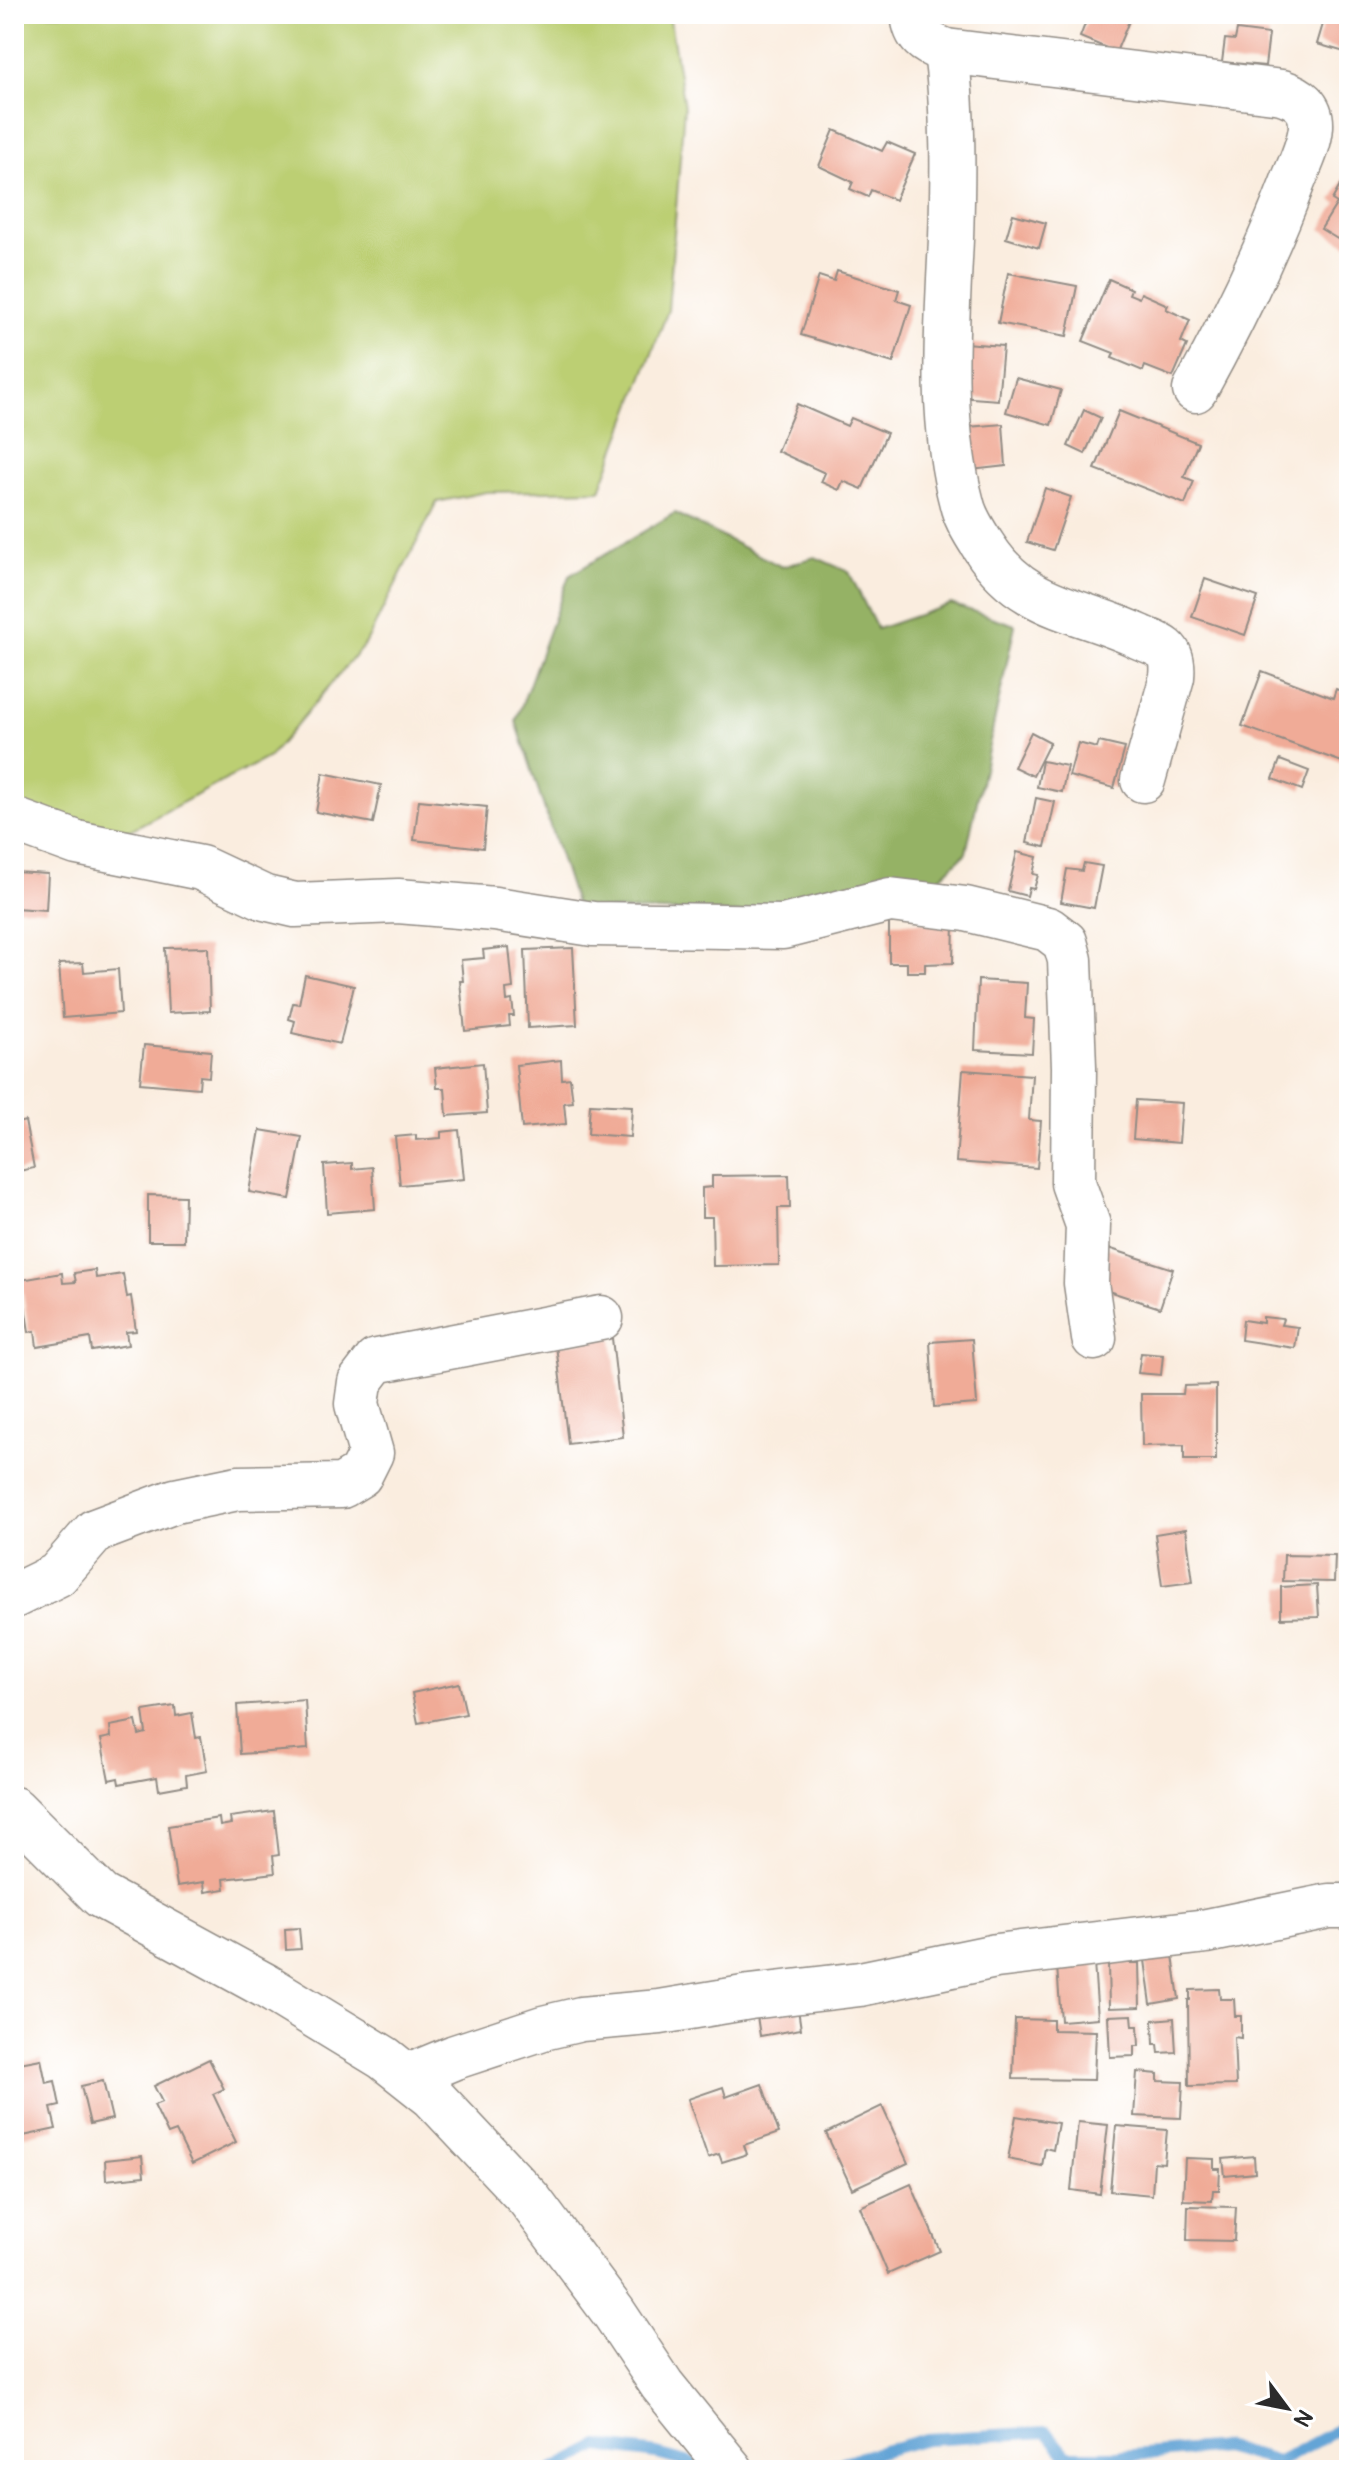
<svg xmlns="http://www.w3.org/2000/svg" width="1363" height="2484" font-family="Pangolin,sans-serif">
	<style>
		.green { fill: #bccf73; stroke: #747d4f; stroke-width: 2 }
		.forest { fill: #95b265; stroke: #606e48; stroke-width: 2 }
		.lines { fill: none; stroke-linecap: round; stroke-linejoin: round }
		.stream { stroke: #63a4d6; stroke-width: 12 }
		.building { fill: #f0ab97 }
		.minor-casing { stroke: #928c85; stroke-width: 47 }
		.minor { stroke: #fff; stroke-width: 44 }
	</style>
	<rect width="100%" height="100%" fill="#fff"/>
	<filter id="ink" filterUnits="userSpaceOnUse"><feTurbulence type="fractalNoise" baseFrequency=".0125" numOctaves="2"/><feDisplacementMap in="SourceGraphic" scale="16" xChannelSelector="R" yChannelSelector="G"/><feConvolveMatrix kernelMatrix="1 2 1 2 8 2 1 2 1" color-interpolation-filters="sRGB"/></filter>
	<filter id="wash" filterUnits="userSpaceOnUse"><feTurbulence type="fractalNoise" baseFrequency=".006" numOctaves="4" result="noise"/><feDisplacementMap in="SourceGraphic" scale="32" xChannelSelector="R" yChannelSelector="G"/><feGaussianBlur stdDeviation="1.8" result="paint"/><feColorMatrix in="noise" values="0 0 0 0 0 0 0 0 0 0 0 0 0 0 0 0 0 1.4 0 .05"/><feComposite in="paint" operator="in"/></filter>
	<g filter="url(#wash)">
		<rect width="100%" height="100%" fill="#faeddf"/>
		<!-- green -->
		<path class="green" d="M14,14H669L684,107L668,310L600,490L486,492L437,502L366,643L269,757L121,835L14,807Z"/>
		<!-- forest -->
		<path class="forest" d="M675,513L782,567L815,557L849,572L877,629L951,604L1015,625L966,853L934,883L781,914L577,909L516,721L569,576Z"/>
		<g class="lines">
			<!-- stream -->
			<g class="stream">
				<path d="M552,2470L599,2446L657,2454L709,2468"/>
				<path d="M751,2470L818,2469L926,2439L1047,2432L1067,2456H1123L1223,2447L1278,2462L1349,2424"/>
			</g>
		</g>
		<g id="blocks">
			<!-- building -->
			<g class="building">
				<path d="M1089,14H1132L1116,52L1080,37Z"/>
				<path d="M1326,14H1349L1348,53L1317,44Z"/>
				<path d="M1237,30L1269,34L1265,66L1222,62L1225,39L1235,40Z"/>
				<path d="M834,130L882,151L887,142L915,154L895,200L871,190L868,197L850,189L853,182L819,166Z"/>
				<path d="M1345,177L1349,179V246L1321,229L1337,203L1332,200Z"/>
				<path d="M1013,214L1046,223L1039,248L1006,238Z"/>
				<path d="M837,271L899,290L896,300L911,305L893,363L801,335L819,276L834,281Z"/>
				<path d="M1008,273L1077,286L1067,336L998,323Z"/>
				<path d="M1109,279L1131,289L1129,294L1139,298L1141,293L1168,305L1166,309L1190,320L1181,342L1187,345L1173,377L1145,366L1143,371L1112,358L1114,353L1083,341Z"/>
				<path d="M964,343L1003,346L998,400L959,397Z"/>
				<path d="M1016,378L1061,390L1051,425L1006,412Z"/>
				<path d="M797,404L847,426L851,418L887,433L862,489L843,481L839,490L821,482L825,473L777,451Z"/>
				<path d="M1084,410L1101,418L1085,454L1068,446Z"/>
				<path d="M1119,411L1198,443L1184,477L1194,481L1185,504L1095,469Z"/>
				<path d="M1003,424L1006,466L971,470L968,427Z"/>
				<path d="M1045,488L1071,497L1053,550L1027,542Z"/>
				<path d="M1205,579L1258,597L1245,635L1192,617Z"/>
				<path d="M1262,671L1333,698L1336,689L1349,694V743L1342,762L1242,726Z"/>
				<path d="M1031,732L1050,742L1033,776L1014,767Z"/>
				<path d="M1099,742L1125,748L1114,788L1069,776L1078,743L1097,748Z"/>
				<path d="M1280,760L1309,771L1302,790L1273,779Z"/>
				<path d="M1042,761L1067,766L1062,792L1037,787Z"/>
				<path d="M323,773L381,785L373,823L316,812Z"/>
				<path d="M1036,798L1055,802L1045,847L1027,843Z"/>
				<path d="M419,800L487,807L483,848L414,840Z"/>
				<path d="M1017,852L1037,857L1033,874L1038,875L1034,889L1029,888L1027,896L1008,891Z"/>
				<path d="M1084,863L1102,866L1094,908L1061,902L1067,869L1082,871Z"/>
				<path d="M14,872L48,874L46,910L14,908Z"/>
				<path d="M954,922L953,963L925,964V972H907V963H889V923Z"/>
				<path d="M208,947L210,1011L168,1013L165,948Z"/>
				<path d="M509,947L513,988L506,989L507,1001L512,1000L514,1016H509L510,1026L465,1031L460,981H463L461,960L484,958L483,950Z"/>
				<path d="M573,948L577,1025L528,1028L525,950Z"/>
				<path d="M83,963L84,972L118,969L121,1013L63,1018L59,964Z"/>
				<path d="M305,975L354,986L340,1044L292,1033L295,1021L289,1019L293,1003L299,1004Z"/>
				<path d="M978,980L1027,983L1025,1018L1034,1019L1032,1053L975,1050Z"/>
				<path d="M144,1045L211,1051L209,1077L200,1076L199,1088L140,1083Z"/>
				<path d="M561,1060L562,1079L570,1078L573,1102L564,1103L566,1124L522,1128L516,1065Z"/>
				<path d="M483,1063L487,1113L447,1116L445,1088H437L435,1068Z"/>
				<path d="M963,1070L1032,1075L1029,1120L1041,1121L1037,1168L956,1162Z"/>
				<path d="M1136,1100L1182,1103L1179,1143L1133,1139Z"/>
				<path d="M590,1104L632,1106L630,1137L588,1134Z"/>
				<path d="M25,1121L34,1168L14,1172V1124Z"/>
				<path d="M260,1130L302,1137L290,1199L249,1192Z"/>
				<path d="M459,1130L464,1179L400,1185L395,1137L416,1135V1140L441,1138V1132Z"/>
				<path d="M352,1163V1169L372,1167L375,1209L327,1213L324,1165Z"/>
				<path d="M789,1175L790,1208H778L779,1265L713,1266L712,1217H702V1188L712,1187V1176Z"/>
				<path d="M148,1195L185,1196L184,1241H148Z"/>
				<path d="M1105,1247L1173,1269L1160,1308L1093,1286Z"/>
				<path d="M95,1270L96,1278L123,1274L127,1297L131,1296L136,1331L126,1332L128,1345L92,1351L90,1338L37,1347L35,1331L29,1332L21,1280L62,1273L63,1283L76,1282L74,1273Z"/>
				<path d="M1263,1317L1283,1319L1281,1325L1298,1327L1295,1348L1241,1340L1243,1320L1263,1323Z"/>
				<path d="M612,1338L623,1437L568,1444L556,1345Z"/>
				<path d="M972,1339L977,1404L934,1407L930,1342Z"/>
				<path d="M1141,1353L1163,1355L1161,1375L1138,1373Z"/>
				<path d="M1216,1385V1460H1184V1445L1142,1446L1141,1394H1183L1184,1386Z"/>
				<path d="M1186,1529L1193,1582L1162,1586L1155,1534Z"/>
				<path d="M1284,1555L1335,1556L1334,1582L1283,1581Z"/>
				<path d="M1317,1585L1319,1617L1281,1618V1587Z"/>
				<path d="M459,1683L466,1714L418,1723L412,1693Z"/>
				<path d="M305,1700L308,1749L240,1754L237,1705Z"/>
				<path d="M175,1706L176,1716L192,1713L196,1738L201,1737L207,1771L186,1775L187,1785L159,1790L157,1777L119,1784L118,1778L109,1780L101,1739L111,1737L110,1726L136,1721L139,1735L146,1733L143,1711Z"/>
				<path d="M274,1811L279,1855L273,1856L275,1873L224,1879L225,1889L205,1892L204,1882L177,1886L168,1826L219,1818L220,1826L231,1824L230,1817Z"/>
				<path d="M299,1928L301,1949L286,1950L285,1929Z"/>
				<path d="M1172,1948L1179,1999L1151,2004L1144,1953Z"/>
				<path d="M1094,1963L1098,2018L1061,2021L1057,1966Z"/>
				<path d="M1108,1963H1139L1140,2007L1109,2008Z"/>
				<path d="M1219,1989L1220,1999H1234L1235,2016H1241V2038L1234,2037L1236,2085L1189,2086L1188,2000H1190V1990Z"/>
				<path d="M798,2009L801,2029L760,2036L757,2016Z"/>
				<path d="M1132,2015L1133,2026H1138L1139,2046H1134V2056L1110,2057L1108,2016Z"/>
				<path d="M1174,2018L1176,2052L1159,2053L1158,2044H1154L1153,2020Z"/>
				<path d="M1015,2019L1053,2020V2030L1096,2031L1094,2080L1013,2079Z"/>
				<path d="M41,2059L46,2083L55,2081L60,2106L51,2108L56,2129L14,2138V2064Z"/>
				<path d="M209,2059L224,2089L213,2094L236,2142L192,2164L176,2131L168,2134L154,2105L162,2102L154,2086Z"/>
				<path d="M1137,2072L1158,2074V2081L1183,2082L1181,2118L1134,2116Z"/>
				<path d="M103,2081L112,2119L90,2124L81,2086Z"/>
				<path d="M762,2084L779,2133L744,2145L747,2154L722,2162L719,2154L708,2158L688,2099L723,2087L726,2097Z"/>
				<path d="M882,2106L908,2163L852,2189L826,2133Z"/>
				<path d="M1016,2116L1058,2123L1053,2150L1045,2148L1042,2166L1008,2159Z"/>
				<path d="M1078,2122L1108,2125L1100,2194L1071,2190Z"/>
				<path d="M1116,2126L1167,2130L1164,2163L1154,2162L1152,2195L1110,2191Z"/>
				<path d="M142,2156L144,2176L106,2180L105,2160Z"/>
				<path d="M1254,2156L1255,2173L1225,2176L1223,2159Z"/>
				<path d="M1185,2158L1214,2159V2169H1220L1219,2190H1213L1212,2201L1183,2200Z"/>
				<path d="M911,2184L940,2251L888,2274L860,2207Z"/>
				<path d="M1188,2206L1236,2207L1234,2241L1187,2240Z"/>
			</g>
		</g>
	</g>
	<g filter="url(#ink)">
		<use href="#blocks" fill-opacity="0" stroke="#928c85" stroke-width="2"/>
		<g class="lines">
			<defs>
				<g id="minor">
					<path d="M913,14C915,37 925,43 946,51L1282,92C1298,97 1312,106 1311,126C1310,145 1299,166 1292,184C1264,258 1233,321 1195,390"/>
					<path d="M946,51C954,113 953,176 951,239C947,327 939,418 962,504C965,518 976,535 984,547C1023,609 1079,608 1138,636C1146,640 1158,643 1165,649C1173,656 1173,667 1172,677L1143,780"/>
					<path d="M14,820L77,843L201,868L265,898L295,905L398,901L495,909L593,924L783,927L890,900L966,909L1048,929L1065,942L1070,960L1074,1067L1073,1183L1088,1225L1086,1283L1094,1338"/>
					<path d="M14,1596L57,1575L95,1531L175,1501L238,1488L342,1486L360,1475L371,1453L357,1404L360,1382L376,1361L601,1318"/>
					<path d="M14,1809L101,1896L266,1986L384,2058L432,2096L529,2199L614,2313L662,2385L731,2470"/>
					<path d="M409,2076L455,2057L543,2028L581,2019L660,2012L750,1997L860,1984L996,1956L1207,1931L1329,1906H1349"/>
				</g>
			</defs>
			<!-- minor casing -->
			<use href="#minor" class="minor-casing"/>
			<!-- minor -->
			<use href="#minor" class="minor"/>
		</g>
	</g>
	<!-- margin -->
	<rect width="1363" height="2484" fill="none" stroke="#fff" stroke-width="48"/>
	<!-- north arrow -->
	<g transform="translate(1287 2408) rotate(122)" stroke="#ffffff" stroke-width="6" paint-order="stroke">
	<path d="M0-6L14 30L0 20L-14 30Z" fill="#2b2b2b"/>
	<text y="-12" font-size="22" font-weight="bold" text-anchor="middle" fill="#2b2b2b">N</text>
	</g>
</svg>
